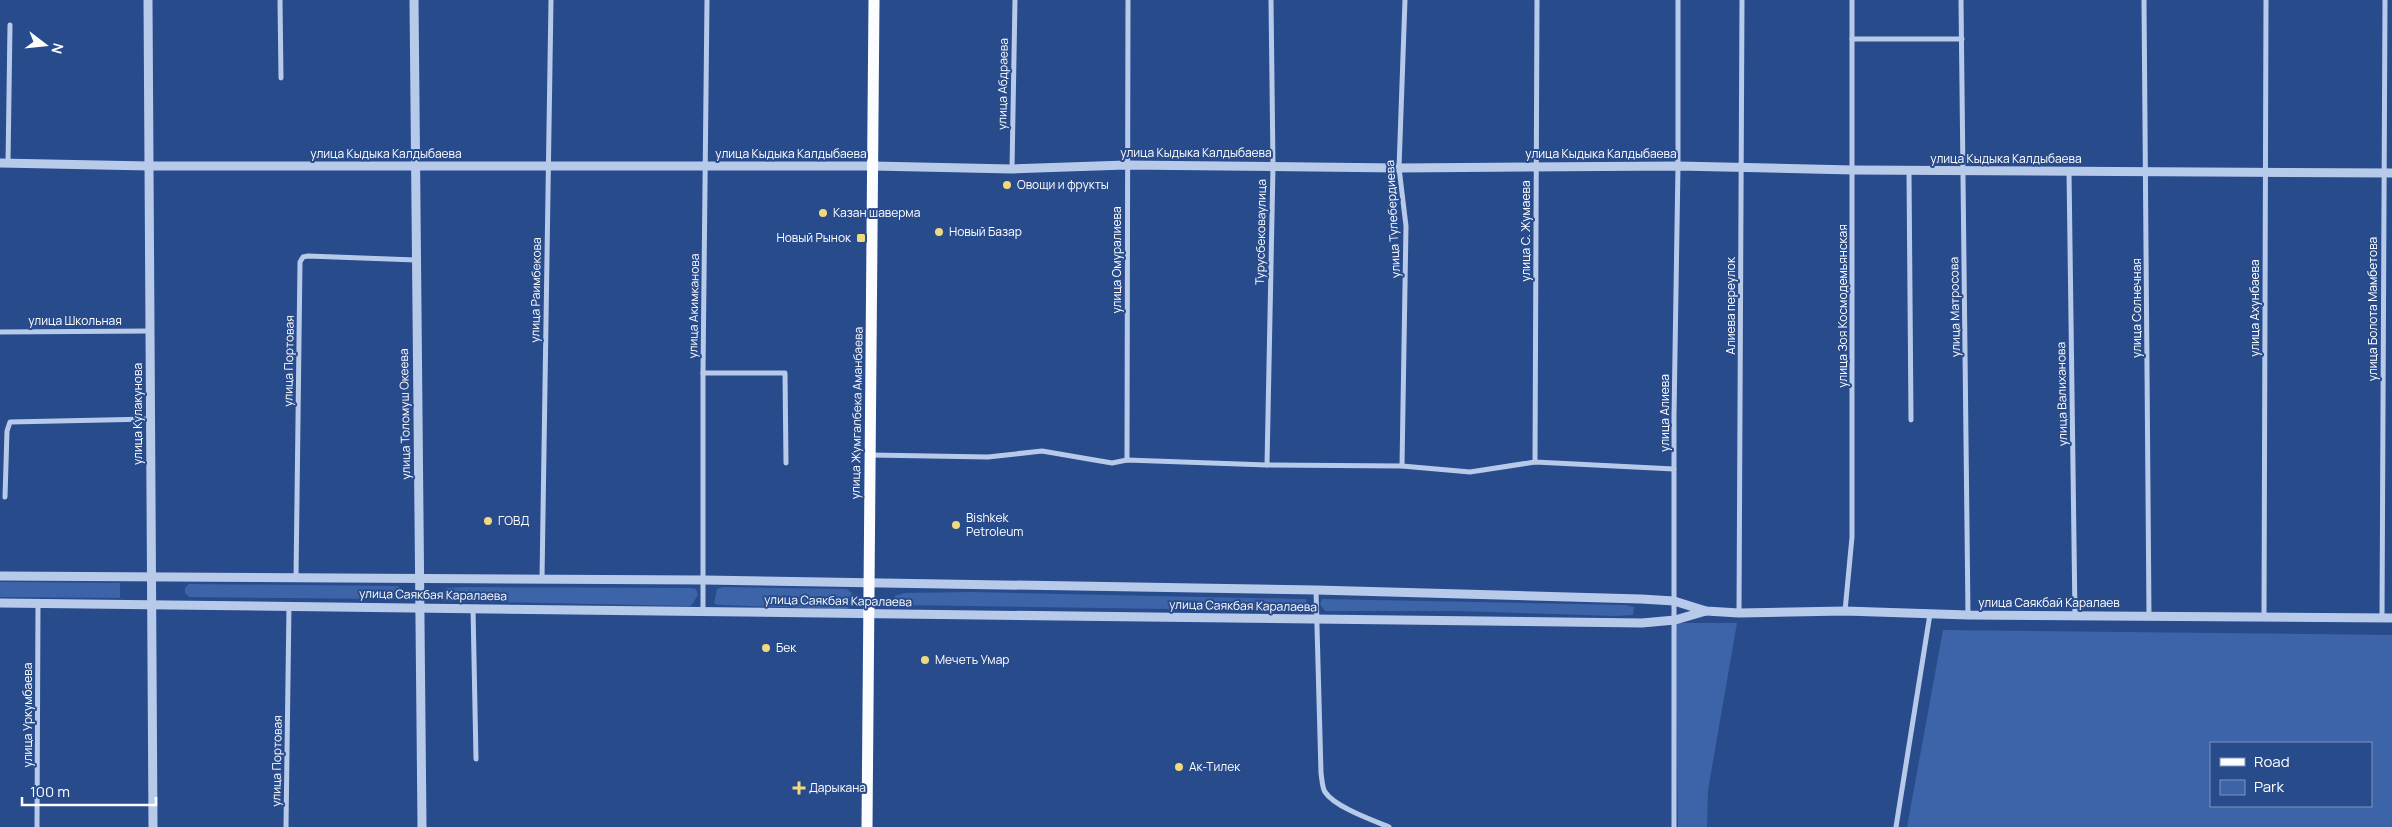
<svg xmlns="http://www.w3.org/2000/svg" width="2392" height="827" font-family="Manrope,sans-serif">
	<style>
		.green { fill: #3d64a8; fill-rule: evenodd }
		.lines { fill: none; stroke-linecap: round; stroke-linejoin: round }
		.minor { stroke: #b7caea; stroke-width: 5 }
		.tertiary { stroke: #b7caea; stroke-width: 9 }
		.primary { stroke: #fafcff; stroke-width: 11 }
		.poi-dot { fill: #f1da7e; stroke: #284b8c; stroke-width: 2 }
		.labels { text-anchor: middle; stroke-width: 4; stroke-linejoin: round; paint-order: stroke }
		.street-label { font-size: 12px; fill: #fff; stroke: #284b8c }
		.poi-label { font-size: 12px; fill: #fff; stroke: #284b8c; text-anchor: start }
	</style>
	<rect width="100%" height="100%" fill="#284b8c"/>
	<!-- green -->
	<g class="green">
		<path d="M0,582L120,583V598L0,597Z"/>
		<path d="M189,584L398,586L402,590V596L397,599L189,597L185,593V588Z"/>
		<path d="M462,587L691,588L696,589L698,595L691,606L443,601L441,597L446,588Z"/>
		<path d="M722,587L847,589L855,596L854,602L847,609L717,605L714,603L717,589Z"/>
		<path d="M971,592L1301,599H1306L1308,609L1301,611L904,605L895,602V596L904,593Z"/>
		<path d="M1322,599L1626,605L1634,607L1633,615L1615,616L1458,611H1325L1320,604Z"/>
		<path d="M1675,623H1737L1708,790L1707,827H1678Z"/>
		<path d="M1943,630L2392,635V827H1907ZM2211,743H2371V806H2211Z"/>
	</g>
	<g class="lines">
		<!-- minor -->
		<g class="minor">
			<path d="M280,0L281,78"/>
			<path d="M1961,0L1968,615"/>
			<path d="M2144,0L2149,616"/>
			<path d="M1852,39H1962"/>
			<path d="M8,163L10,25"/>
			<path d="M1012,169L1015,0"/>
			<path d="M1909,171L1911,420"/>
			<path d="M2069,171L2075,616"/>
			<path d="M0,332L150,331"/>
			<path d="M703,373H785L786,463"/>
			<path d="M871,455L988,457L1042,451L1112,463L1127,460L1267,465L1402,466L1470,472L1535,462L1674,469"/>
			<path d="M1127,460L1128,0"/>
			<path d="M1535,462L1537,0"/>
			<path d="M1267,465L1273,166L1271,0"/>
			<path d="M1402,466L1406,226L1399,168L1405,0"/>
			<path d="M5,497L7,431L10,422L151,419"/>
			<path d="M296,578L300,262L303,257L308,256L416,260"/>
			<path d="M542,579L551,0"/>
			<path d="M1316,590L1321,773C1322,779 1322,787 1325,792C1335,807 1372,820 1389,827"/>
			<path d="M473,608L476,759"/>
			<path d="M703,611V373L707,0"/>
			<path d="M1845,611L1852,537V0"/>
			<path d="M1739,613L1742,0"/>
			<path d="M2264,617L2266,0"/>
			<path d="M2382,618L2385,0"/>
			<path d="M37,827L38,603"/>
			<path d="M286,827L289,606"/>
			<path d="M1674,827V416L1678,166V0"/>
			<path d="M1896,827L1930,614"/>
		</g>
		<!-- tertiary -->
		<g class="tertiary">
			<path d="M148,0L153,827"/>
			<path d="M414,0L422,827"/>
			<path d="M0,163L149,166H873L1012,169L1126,165L1399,168L1678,166L1853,170L2392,173"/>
			<path d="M0,576L704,580L1316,590L1641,599L1674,601L1706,611L1739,613L1845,611L1968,615L2392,618"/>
			<path d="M0,603L1642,623L1675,620L1706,611"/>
		</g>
		<!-- primary -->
		<path class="primary" d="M867,827L874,0"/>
	</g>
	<!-- markers -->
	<g class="poi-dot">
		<circle cx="1007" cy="185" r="5"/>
		<circle cx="823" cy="213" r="5"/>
		<circle cx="939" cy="232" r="5"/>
		<rect x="856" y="233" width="10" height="10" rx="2.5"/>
		<circle cx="488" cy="521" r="5"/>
		<circle cx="956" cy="525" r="5"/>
		<circle cx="766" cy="648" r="5"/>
		<circle cx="925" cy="660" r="5"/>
		<circle cx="1179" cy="767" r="5"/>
		<path d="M796.5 780.5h5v5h5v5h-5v5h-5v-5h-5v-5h5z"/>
	</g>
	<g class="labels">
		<!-- street labels -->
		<g class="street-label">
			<text transform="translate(1003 84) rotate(-89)" y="4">улица Абдраева</text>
			<text x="1196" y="157">улица Кыдыка Калдыбаева</text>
			<text x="386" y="158">улица Кыдыка Калдыбаева</text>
			<text x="791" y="158">улица Кыдыка Калдыбаева</text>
			<text x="1601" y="158">улица Кыдыка Калдыбаева</text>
			<text x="2006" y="163">улица Кыдыка Калдыбаева</text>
			<text transform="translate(1393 219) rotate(-93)" y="4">улица Тулебердиева</text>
			<text transform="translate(1526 231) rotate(-90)" y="4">улица С. Жумаева</text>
			<text transform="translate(1261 232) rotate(-89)" y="4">Турусбековаулица</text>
			<text transform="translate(1117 260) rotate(-90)" y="4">улица Омуралиева</text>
			<text transform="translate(536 290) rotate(-89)" y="4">улица Раимбекова</text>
			<text transform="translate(694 306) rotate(-89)" y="4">улица Акимканова</text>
			<text transform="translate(1731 306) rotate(-90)" y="4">Алиева переулок</text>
			<text transform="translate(1843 306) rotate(-90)" y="4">улица Зоя Космодемьянская</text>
			<text transform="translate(1955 307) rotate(-91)" y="4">улица Матросова</text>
			<text transform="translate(2137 308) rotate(-90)" y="4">улица Солнечная</text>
			<text transform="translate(2255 308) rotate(-90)" y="4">улица Ахунбаева</text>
			<text transform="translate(2373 309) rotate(-90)" y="4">улица Болота Мамбетова</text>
			<text x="75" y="325">улица Школьная</text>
			<text transform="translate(289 361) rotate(-89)" y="4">улица Портовая</text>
			<text transform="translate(2062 394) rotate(-91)" y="4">улица Валиханова</text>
			<text transform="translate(857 413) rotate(-89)" y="4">улица Жумгалбека Аманбаева</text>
			<text transform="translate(1665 413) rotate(-90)" y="4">улица Алиева</text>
			<text transform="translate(138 414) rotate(-90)" y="4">улица Кулакунова</text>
			<text transform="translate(405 414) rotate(-91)" y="4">улица Толомуш Океева</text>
			<text transform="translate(433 595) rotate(1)" y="4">улица Саякбая Каралаева</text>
			<text transform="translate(838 601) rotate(1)" y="4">улица Саякбая Каралаева</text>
			<text x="2049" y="607">улица Саякбай Каралаев</text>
			<text transform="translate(1243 606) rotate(1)" y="4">улица Саякбая Каралаева</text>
			<text transform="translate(28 715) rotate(-90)" y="4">улица Уркумбаева</text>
			<text transform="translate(277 761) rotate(-89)" y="4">улица Портовая</text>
		</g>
		<!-- poi labels -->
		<g class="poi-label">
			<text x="1017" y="189">Овощи и фрукты</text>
			<text x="833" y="217">Казан шаверма</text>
			<text x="949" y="236">Новый Базар</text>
			<text x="851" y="242" text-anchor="end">Новый Рынок</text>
			<text x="966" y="522">Bishkek<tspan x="966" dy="14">Petroleum</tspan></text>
			<text x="498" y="525">ГОВД</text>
			<text x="776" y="652">Бек</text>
			<text x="935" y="664">Мечеть Умар</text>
			<text x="1189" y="771">Ак-Тилек</text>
			<text x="809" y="792">Дарыкана</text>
		</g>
	</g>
	<!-- legend -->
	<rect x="2210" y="742" width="162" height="65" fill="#284b8c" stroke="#7e93ba"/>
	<rect x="2220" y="758" width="25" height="8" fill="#fafcff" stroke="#7e93ba"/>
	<text x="2254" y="767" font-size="15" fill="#ffffff">Road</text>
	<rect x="2220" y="780" width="25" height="15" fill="#3d64a8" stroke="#7e93ba"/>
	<text x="2254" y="792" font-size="15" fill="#ffffff">Park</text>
	<!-- north arrow -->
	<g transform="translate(45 45) rotate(106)" stroke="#284b8c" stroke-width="4" paint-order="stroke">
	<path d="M0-4L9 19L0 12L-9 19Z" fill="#ffffff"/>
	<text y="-8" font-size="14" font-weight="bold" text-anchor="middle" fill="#ffffff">N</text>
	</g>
	<!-- scale -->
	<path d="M22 797v8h134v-8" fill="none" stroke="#ffffff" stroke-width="2.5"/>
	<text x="30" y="797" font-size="15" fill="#ffffff" stroke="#284b8c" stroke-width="4" paint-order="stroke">100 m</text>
</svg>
